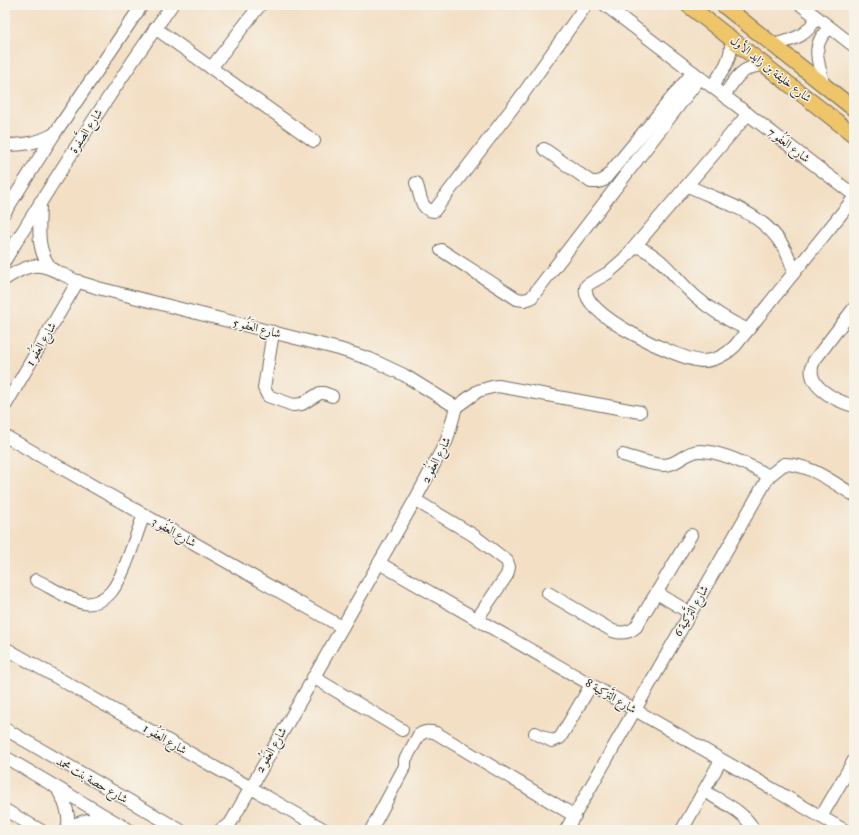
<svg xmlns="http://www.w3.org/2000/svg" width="859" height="835" font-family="'IM FELL Double Pica',Amiri,serif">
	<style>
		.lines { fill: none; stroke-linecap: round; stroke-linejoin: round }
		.minor-casing { stroke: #716a61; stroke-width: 14 }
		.major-casing { stroke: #716a61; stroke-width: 17 }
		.minor { stroke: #fff; stroke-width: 12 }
		.major { stroke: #eec569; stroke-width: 15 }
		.labels { text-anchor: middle; stroke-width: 3; stroke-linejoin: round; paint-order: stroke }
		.street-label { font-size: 12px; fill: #2b2b2b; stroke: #f7f3e8 }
	</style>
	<rect width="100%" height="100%" fill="#f7f3e8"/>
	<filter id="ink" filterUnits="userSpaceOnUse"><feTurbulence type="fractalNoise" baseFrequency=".025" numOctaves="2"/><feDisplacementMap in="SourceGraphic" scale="8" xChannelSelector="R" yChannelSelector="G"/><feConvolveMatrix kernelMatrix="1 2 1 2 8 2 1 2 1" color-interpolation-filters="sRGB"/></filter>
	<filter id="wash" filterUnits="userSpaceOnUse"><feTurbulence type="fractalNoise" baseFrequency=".012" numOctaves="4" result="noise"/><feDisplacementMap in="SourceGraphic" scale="16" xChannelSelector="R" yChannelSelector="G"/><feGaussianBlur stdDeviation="0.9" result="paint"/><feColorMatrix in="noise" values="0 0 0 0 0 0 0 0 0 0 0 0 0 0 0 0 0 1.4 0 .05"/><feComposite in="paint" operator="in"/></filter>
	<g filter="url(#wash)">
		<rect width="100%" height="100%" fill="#f3dfc4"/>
	</g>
	<g filter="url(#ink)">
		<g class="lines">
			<defs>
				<g id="minor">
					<path d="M605,5L854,195"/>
					<path d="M801,5L854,46"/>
					<path d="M155,28L314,141"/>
					<path d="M773,45C791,40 808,37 816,17"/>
					<path d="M211,68L260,5"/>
					<path d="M712,86C723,71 733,58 731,38"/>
					<path d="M824,86C819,64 809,44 830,28"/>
					<path d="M724,96C735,78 743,65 766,65"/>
					<path d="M748,114L624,259L608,273L587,285C573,312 681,361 703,361C715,361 727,354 735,346L854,198"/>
					<path d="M5,145C23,145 38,143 54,134"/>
					<path d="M544,149L591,182H598L604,180L693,72"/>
					<path d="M416,183C421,193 419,210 434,211L523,94L586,5"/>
					<path d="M688,186C734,207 780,217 794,273"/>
					<path d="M40,202C40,225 35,249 51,268"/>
					<path d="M5,212L55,133L142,5"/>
					<path d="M636,246C664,257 674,278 696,297C712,311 729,321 748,330"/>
					<path d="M441,250L517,299L524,300L531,298L700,78"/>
					<path d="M5,260C58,173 113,88 172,5"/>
					<path d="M5,279C39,257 43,266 77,281C83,284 91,285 98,288L339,349L370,359L404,375L456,407"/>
					<path d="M854,308L814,361C802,385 836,401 854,406"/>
					<path d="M273,332L264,388L268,396L293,405L302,404L320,393H324L332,396"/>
					<path d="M5,406L78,281"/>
					<path d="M5,436L342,627"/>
					<path d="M623,455C635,458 658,468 670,464C681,461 688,451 700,451C721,451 751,466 769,476"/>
					<path d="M415,500L473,535L507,561L509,567L507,575L477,619"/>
					<path d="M379,563L844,830"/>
					<path d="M36,580C47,585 73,602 84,603C93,605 105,599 111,592C125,575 135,536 144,515"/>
					<path d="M548,593L613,631C622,634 629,633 636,627L691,535"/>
					<path d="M657,593L690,613"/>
					<path d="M5,648L325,830"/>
					<path d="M313,677L402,730"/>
					<path d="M5,729L180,830"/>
					<path d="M535,733L552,741L560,738L591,685"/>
					<path d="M5,757L129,830"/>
					<path d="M58,790C65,801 71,817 67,830"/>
					<path d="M704,791C722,802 744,811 754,830"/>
					<path d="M5,810L40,830"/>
					<path d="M821,817L854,760"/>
					<path d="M68,828C80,821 93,818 107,818"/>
					<path d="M220,830L230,824L415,500L447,440L456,407L478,391L492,387L498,386L640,412"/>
					<path d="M371,830L405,766V760L419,735C424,731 431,731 436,733L575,816"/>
					<path d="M566,830L769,476L784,464C810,464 832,482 854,495"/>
					<path d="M682,830L721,760"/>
				</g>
				<g id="major">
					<path d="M688,5L854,135"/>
					<path d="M723,5L854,109"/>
				</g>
			</defs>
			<!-- minor casing -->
			<use href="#minor" class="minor-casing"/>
			<!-- major casing -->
			<use href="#major" class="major-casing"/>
			<!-- minor -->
			<use href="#minor" class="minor"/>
			<!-- major -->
			<use href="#major" class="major"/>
		</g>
	</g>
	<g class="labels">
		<!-- street labels -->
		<g class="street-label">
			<text transform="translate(771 69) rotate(38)" y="4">شارع خليفة بن زايد الأول</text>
			<text transform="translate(86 131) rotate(-57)" y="4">شارع الصَّفرة</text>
			<text transform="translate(789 145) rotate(37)" y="4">شارع العَفُو 7</text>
			<text transform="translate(257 328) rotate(14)" y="4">شارع العَفُو 5</text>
			<text transform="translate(41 344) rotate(-60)" y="4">شارع العَفُو 1</text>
			<text transform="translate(436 460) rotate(-63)" y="4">شارع العَفُو 2</text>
			<text transform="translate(174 532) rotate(29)" y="4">شارع العَفُو 3</text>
			<text transform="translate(691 611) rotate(-60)" y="4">شارع التَّزكية 6</text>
			<text transform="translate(611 696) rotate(30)" y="4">شارع التَّزكية 8</text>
			<text transform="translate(165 739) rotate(30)" y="4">شارع العَفُو 1</text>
			<text transform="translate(271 750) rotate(-60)" y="4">شارع العَفُو 2</text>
			<text transform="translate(92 780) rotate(30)" y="4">شارع حصة بنت محمد</text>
		</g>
	</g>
	<!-- margin -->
	<rect width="859" height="835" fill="none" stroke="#f7f3e8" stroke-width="20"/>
</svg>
